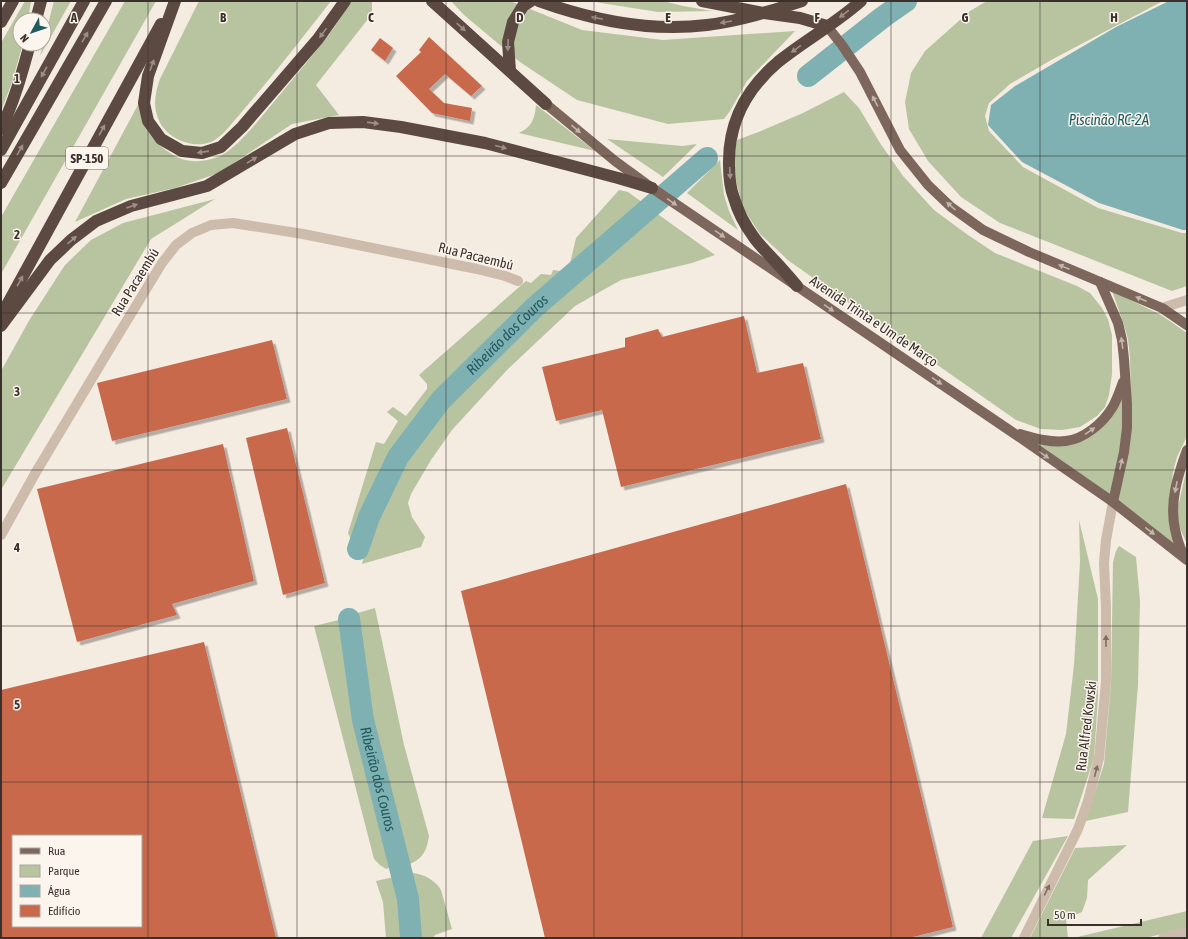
<svg xmlns="http://www.w3.org/2000/svg" width="1188" height="939" font-family="'Asap Condensed',sans-serif">
	<style>
		.green { fill: #b8c4a0 }
		.water { fill: #7fb0b2 }
		.lines { fill: none; stroke-linecap: round; stroke-linejoin: round }
		.river { stroke: #7fb0b2; stroke-width: 22 }
		.building { fill: #c8694b; fill-rule: evenodd; filter: url(#shadow) }
		.street { stroke: #cdbbac; stroke-width: 10 }
		.primary { stroke: #7d675c; stroke-width: 10 }
		.highway { stroke: #5c4a42; stroke-width: 12 }
		.oneway { fill: #9c8e87 }
		.oneway2 { fill: #c2b5ac }
		.oneway3 { fill: #7d6f65 }
		.grid { fill: none; stroke: #3b302b; stroke-width: 1; stroke-opacity: 0.55 }
		.labels { text-anchor: middle; stroke-width: 3; stroke-linejoin: round; paint-order: stroke }
		.shield { fill: #fbf5ee; stroke: #756b66; stroke-width: 1 }
		.shield-label { font-size: 13px; font-weight: bold; fill: #3b302b }
		.street-label { font-size: 14px; fill: #3b302b; stroke: #fbf5ee }
		.water-label { font-size: 15px; font-style: italic; fill: #1f5a5e; stroke: #fbf5ee }
		.grid-label { font-size: 13px; text-anchor: middle; font-weight: bold; fill: #3b302b; stroke: #fbf5ee; stroke-width: 3; stroke-linejoin: round; paint-order: stroke }
	</style>
	<defs>
		<filter id="shadow"><feDropShadow dx="3.5" dy="3.5" stdDeviation="0" flood-color="#0004"/></filter>
	</defs>
	<rect width="100%" height="100%" fill="#f4ebe1"/>
	<!-- green -->
	<g class="green">
		<path d="M25,1H31L28,20H20V44H23L11,85L1,111V43Z"/>
		<path d="M54,1H71L40,56L43,44H44V40Z"/>
		<path d="M125,1H156L1,274V217Z"/>
		<path d="M199,1H331C303,37 275,73 245,108C236,118 223,137 211,142C190,150 162,136 157,115C153,103 156,90 160,79Z"/>
		<path d="M351,1H372V14L316,85L339,115L292,124L219,173L175,188L126,199L75,222L139,103C142,126 150,139 170,153C186,165 210,163 227,152C245,139 259,119 273,103C291,81 310,59 327,37C336,26 343,13 351,1Z"/>
		<path d="M451,1H510L582,30L663,40L795,31L747,81L730,111L724,119L668,124L577,100L520,62L464,15Z"/>
		<path d="M593,1H663L683,6L712,11L658,12L601,3Z"/>
		<path d="M987,1H1163L1053,59L1010,84L989,103L985,116L989,131L1023,167L1098,208L1182,233H1187V286L1172,291L1000,223L961,197L928,161L909,129L905,102L911,73L925,51L970,11Z"/>
		<path d="M844,92L859,108L880,143L903,176L934,210L968,235L995,253L1077,286L1090,293L1102,308L1108,319L1112,335V374L1109,395L1105,407L1097,416L1080,427L1062,430L1041,429L1016,420L789,261L760,234L743,208L735,177L734,156L737,140L761,131L803,113Z"/>
		<path d="M536,105L595,151L519,133C532,127 535,118 536,105Z"/>
		<path d="M607,139L682,146L697,144L663,177Z"/>
		<path d="M720,160L724,195L729,211L738,230L687,193Z"/>
		<path d="M619,190L628,192L646,205L536,303L440,397L393,457L365,514L354,545L348,533L376,442L384,444L398,421L387,412L393,407L406,416L427,389V384L419,375L526,281L531,283L541,274L551,275L553,270L568,272L576,238Z"/>
		<path d="M215,199L151,239L1,490V371L30,319L65,265L91,240L123,223Z"/>
		<path d="M652,210L715,255L692,263L621,280L596,294L575,306L507,370L452,430L431,460L411,494L408,503L412,517L425,537L421,547L362,564L375,517L403,459L447,400L542,309Z"/>
		<path d="M1112,291L1161,315L1187,333V436L1177,457L1173,472L1170,498L1175,547L1116,500L1131,396L1130,358L1128,339L1123,322Z"/>
		<path d="M1123,386V441L1111,495L1033,442L1084,437Z"/>
		<path d="M1187,467V544L1178,524V507Z"/>
		<path d="M1079,520L1098,599V697L1094,758L1074,819L1042,818L1066,734L1074,665L1080,562Z"/>
		<path d="M1119,546L1136,557L1140,601L1138,684L1128,812L1086,821L1104,764L1111,683L1113,562L1116,551Z"/>
		<path d="M375,608L404,745L429,836C426,853 423,858 408,865L370,722L354,614Z"/>
		<path d="M343,619L358,722L395,866L386,869L380,865L374,859L314,626Z"/>
		<path d="M1068,836L1011,938H981L1033,841Z"/>
		<path d="M1127,845L1088,880L1087,898L1082,912L1066,919L1068,938H1030L1075,848Z"/>
		<path d="M414,873C425,875 435,880 441,890L452,929L435,935L433,938H419L416,900L408,875Z"/>
		<path d="M398,876L403,900L406,938H386L383,902L376,881Z"/>
		<path d="M1187,911V928L1145,938H1073Z"/>
	</g>
	<!-- water -->
	<path class="water" d="M1169,1H1187V230H1183L1099,203L1022,162L988,125L991,105L1015,86L1116,27Z"/>
	<g class="lines">
		<!-- river -->
		<g class="river">
			<path d="M808,76L883,17L906,1"/>
			<path id="s1" d="M358,549L369,517L398,457L441,400L535,307L707,158"/>
			<path id="s2" d="M349,619L363,720L408,899L411,938"/>
		</g>
	</g>
	<!-- building -->
	<g class="building">
		<path d="M429,37L482,86L471,96L445,74L429,89L444,103L472,108L470,121L432,113L396,76L421,52L419,50Z"/>
		<path d="M380,38L393,48L385,61L371,50Z"/>
		<path d="M744,316L757,373L803,363L821,439L621,487L602,410L556,421L542,367L625,347V338L658,329L662,337Z"/>
		<path d="M272,340L287,399L112,441L97,383Z"/>
		<path d="M287,428L325,583L283,595L246,438Z"/>
		<path d="M223,444L254,581L172,604L177,615L77,642L37,489Z"/>
		<path d="M846,484L953,927L909,938H545L461,591Z"/>
		<path d="M204,642L276,938H1V690ZM13,836H141V926H13Z"/>
	</g>
	<g class="lines">
		<!-- street -->
		<g class="street">
			<path d="M1162,308L1187,300"/>
			<path d="M1,535L36,472L109,350L162,263L176,245L192,233L211,225L233,223L303,234L477,269L505,276L518,281"/>
			<path d="M1024,938L1078,829L1088,801L1099,758L1106,682V608L1104,563L1106,540L1113,502"/>
			<path d="M1163,938L1187,932"/>
		</g>
		<!-- primary -->
		<g class="primary">
			<path d="M827,26L842,45L860,72L900,150L928,185L951,207L983,230L1029,252L1162,308L1187,325"/>
			<path d="M546,104L615,161L652,188L1012,432L1113,502L1187,560"/>
			<path d="M1100,282L1118,323L1122,340L1124,359L1127,404V428L1124,452L1113,502"/>
			<path d="M1020,434C1034,438 1050,443 1066,441C1084,439 1103,423 1112,408C1117,400 1120,390 1123,382"/>
			<path d="M1184,556C1180,548 1177,539 1175,529C1169,502 1178,475 1187,450"/>
		</g>
		<!-- highway -->
		<g class="highway">
			<path d="M175,1L148,76L144,103L148,121L161,139L182,151L202,153L221,147L242,127L318,39L345,1"/>
			<path d="M432,1L546,104"/>
			<path d="M539,1C592,20 651,32 707,25C740,21 771,11 802,1"/>
			<path d="M702,1L764,13L800,18L827,26"/>
			<path d="M36,20L41,1"/>
			<path d="M1,22L13,1"/>
			<path d="M510,71L508,42L513,22L523,6L531,1"/>
			<path d="M1,129C14,102 22,73 30,44"/>
			<path d="M1,150L84,1"/>
			<path d="M1,183L106,1"/>
			<path d="M797,286C789,277 781,267 773,259C766,251 758,244 753,236C745,225 738,212 734,198C730,188 729,176 729,165C728,123 745,90 778,62C804,41 835,24 861,1"/>
			<path d="M1,316L161,24"/>
			<path d="M1,326L50,260L71,240L96,221L131,206L207,186L295,134L329,123L363,122L401,127L485,143L618,178L652,188"/>
		</g>
	</g>
	<!-- one-way arrows -->
	<defs><path id="oneway-solid" d="M-6-.8H1V-3.2L6.5 0L1 3.2V.8H-6Z"/></defs>
	<g class="oneway">
		<use href="#oneway-solid" transform="translate(844 14) rotate(143)"/>
		<use href="#oneway-solid" transform="translate(597 18) rotate(-168)"/>
		<use href="#oneway-solid" transform="translate(726 22) rotate(170)"/>
		<use href="#oneway-solid" transform="translate(461 27) rotate(42)"/>
		<use href="#oneway-solid" transform="translate(323 33) rotate(126)"/>
		<use href="#oneway-solid" transform="translate(85 37) rotate(-60)"/>
		<use href="#oneway-solid" transform="translate(508 45) rotate(92)"/>
		<use href="#oneway-solid" transform="translate(796 49) rotate(144)"/>
		<use href="#oneway-solid" transform="translate(152 65) rotate(-70)"/>
		<use href="#oneway-solid" transform="translate(44 72) rotate(119)"/>
		<use href="#oneway-solid" transform="translate(373 123) rotate(8)"/>
		<use href="#oneway-solid" transform="translate(102 130) rotate(-61)"/>
		<use href="#oneway-solid" transform="translate(501 147) rotate(15)"/>
		<use href="#oneway-solid" transform="translate(20 150) rotate(-60)"/>
		<use href="#oneway-solid" transform="translate(203 152) rotate(172)"/>
		<use href="#oneway-solid" transform="translate(252 160) rotate(-32)"/>
		<use href="#oneway-solid" transform="translate(730 173) rotate(87)"/>
		<use href="#oneway-solid" transform="translate(132 206) rotate(-19)"/>
		<use href="#oneway-solid" transform="translate(72 240) rotate(-40)"/>
		<use href="#oneway-solid" transform="translate(20 281) rotate(-61)"/>
	</g>
	<g class="oneway2">
		<use href="#oneway-solid" transform="translate(875 101) rotate(-118)"/>
		<use href="#oneway-solid" transform="translate(576 129) rotate(40)"/>
		<use href="#oneway-solid" transform="translate(672 202) rotate(35)"/>
		<use href="#oneway-solid" transform="translate(951 206) rotate(-138)"/>
		<use href="#oneway-solid" transform="translate(720 234) rotate(34)"/>
		<use href="#oneway-solid" transform="translate(1064 267) rotate(-158)"/>
		<use href="#oneway-solid" transform="translate(1141 299) rotate(-157)"/>
		<use href="#oneway-solid" transform="translate(829 308) rotate(34)"/>
		<use href="#oneway-solid" transform="translate(1122 343) rotate(-98)"/>
		<use href="#oneway-solid" transform="translate(937 381) rotate(34)"/>
		<use href="#oneway-solid" transform="translate(1090 431) rotate(-34)"/>
		<use href="#oneway-solid" transform="translate(1044 455) rotate(35)"/>
		<use href="#oneway-solid" transform="translate(1121 464) rotate(-77)"/>
		<use href="#oneway-solid" transform="translate(1176 487) rotate(101)"/>
		<use href="#oneway-solid" transform="translate(1150 531) rotate(38)"/>
	</g>
	<g class="oneway3">
		<use href="#oneway-solid" transform="translate(1106 641) rotate(-90)"/>
		<use href="#oneway-solid" transform="translate(1096 771) rotate(-76)"/>
		<use href="#oneway-solid" transform="translate(1047 890) rotate(-63)"/>
	</g>
	<!-- grid -->
	<path class="grid" d="M148,1V938M297,1V938M446,1V938M594,1V938M742,1V938M891,1V938M1040,1V938M1,156H1187M1,313H1187M1,470H1187M1,626H1187M1,782H1187"/>
	<g class="labels">
		<!-- shield labels -->
		<rect class="shield" x="66" y="147" width="42" height="22" rx="3"/>
		<g class="shield-label">
			<text x="87" y="163">SP-150</text>
		</g>
		<!-- street labels -->
		<g class="street-label">
			<text transform="translate(476 256) rotate(14)" y="5">Rua Pacaembú</text>
			<text transform="translate(135 282) rotate(-58)" y="5">Rua Pacaembú</text>
			<text transform="translate(874 321) rotate(34)" y="5">Avenida Trinta e Um de Março</text>
			<text transform="translate(1086 726) rotate(-83)" y="5">Rua Alfred Kowski</text>
		</g>
		<!-- water labels -->
		<g class="water-label">
			<text x="1109" y="125">Piscinão RC-2A</text>
			<text dy="5" stroke="none"><textPath href="#s1" startOffset="265">Ribeirão dos Couros</textPath></text>
			<text dy="5" stroke="none"><textPath href="#s2" startOffset="163">Ribeirão dos Couros</textPath></text>
		</g>
	</g>
	<g class="grid-label">
		<text x="74" y="22">A</text>
		<text x="223" y="22">B</text>
		<text x="371" y="22">C</text>
		<text x="520" y="22">D</text>
		<text x="668" y="22">E</text>
		<text x="817" y="22">F</text>
		<text x="965" y="22">G</text>
		<text x="1114" y="22">H</text>
		<text x="17" y="83">1</text>
		<text x="17" y="239">2</text>
		<text x="17" y="396">3</text>
		<text x="17" y="552">4</text>
		<text x="17" y="709">5</text>
	</g>
	<!-- border -->
	<rect width="1188" height="939" fill="none" stroke="#3b302b" stroke-width="4"/>
	<!-- legend -->
	<rect x="12" y="835" width="130" height="92" fill="#fbf5ee" stroke="#aea6a0"/>
	<rect x="20" y="848" width="20" height="6" fill="#7d675c" stroke="#aea6a0"/>
	<text x="48" y="855" font-size="12" fill="#3b302b">Rua</text>
	<rect x="20" y="865" width="20" height="12" fill="#b8c4a0" stroke="#aea6a0"/>
	<text x="48" y="875" font-size="12" fill="#3b302b">Parque</text>
	<rect x="20" y="885" width="20" height="12" fill="#7fb0b2" stroke="#aea6a0"/>
	<text x="48" y="895" font-size="12" fill="#3b302b">Água</text>
	<rect x="20" y="905" width="20" height="12" fill="#c8694b" stroke="#aea6a0"/>
	<text x="48" y="915" font-size="12" fill="#3b302b">Edifício</text>
	<!-- north arrow -->
	<g transform="translate(32 32) rotate(230)"><circle r="19" fill="#fbf5ee" stroke="#aea6a0"/>
	<path d="M0-3L7 15L0 10L-7 15Z" fill="#1f5a5e"/>
	<text y="-6" font-size="11" font-weight="bold" text-anchor="middle" fill="#3b302b">N</text>
	</g>
	<!-- scale -->
	<path d="M1048 919v6h93v-6" fill="none" stroke="#3b302b" stroke-width="2"/>
	<text x="1054" y="919" font-size="12" fill="#3b302b" stroke="#fbf5ee" stroke-width="3" paint-order="stroke">50 m</text>
</svg>
